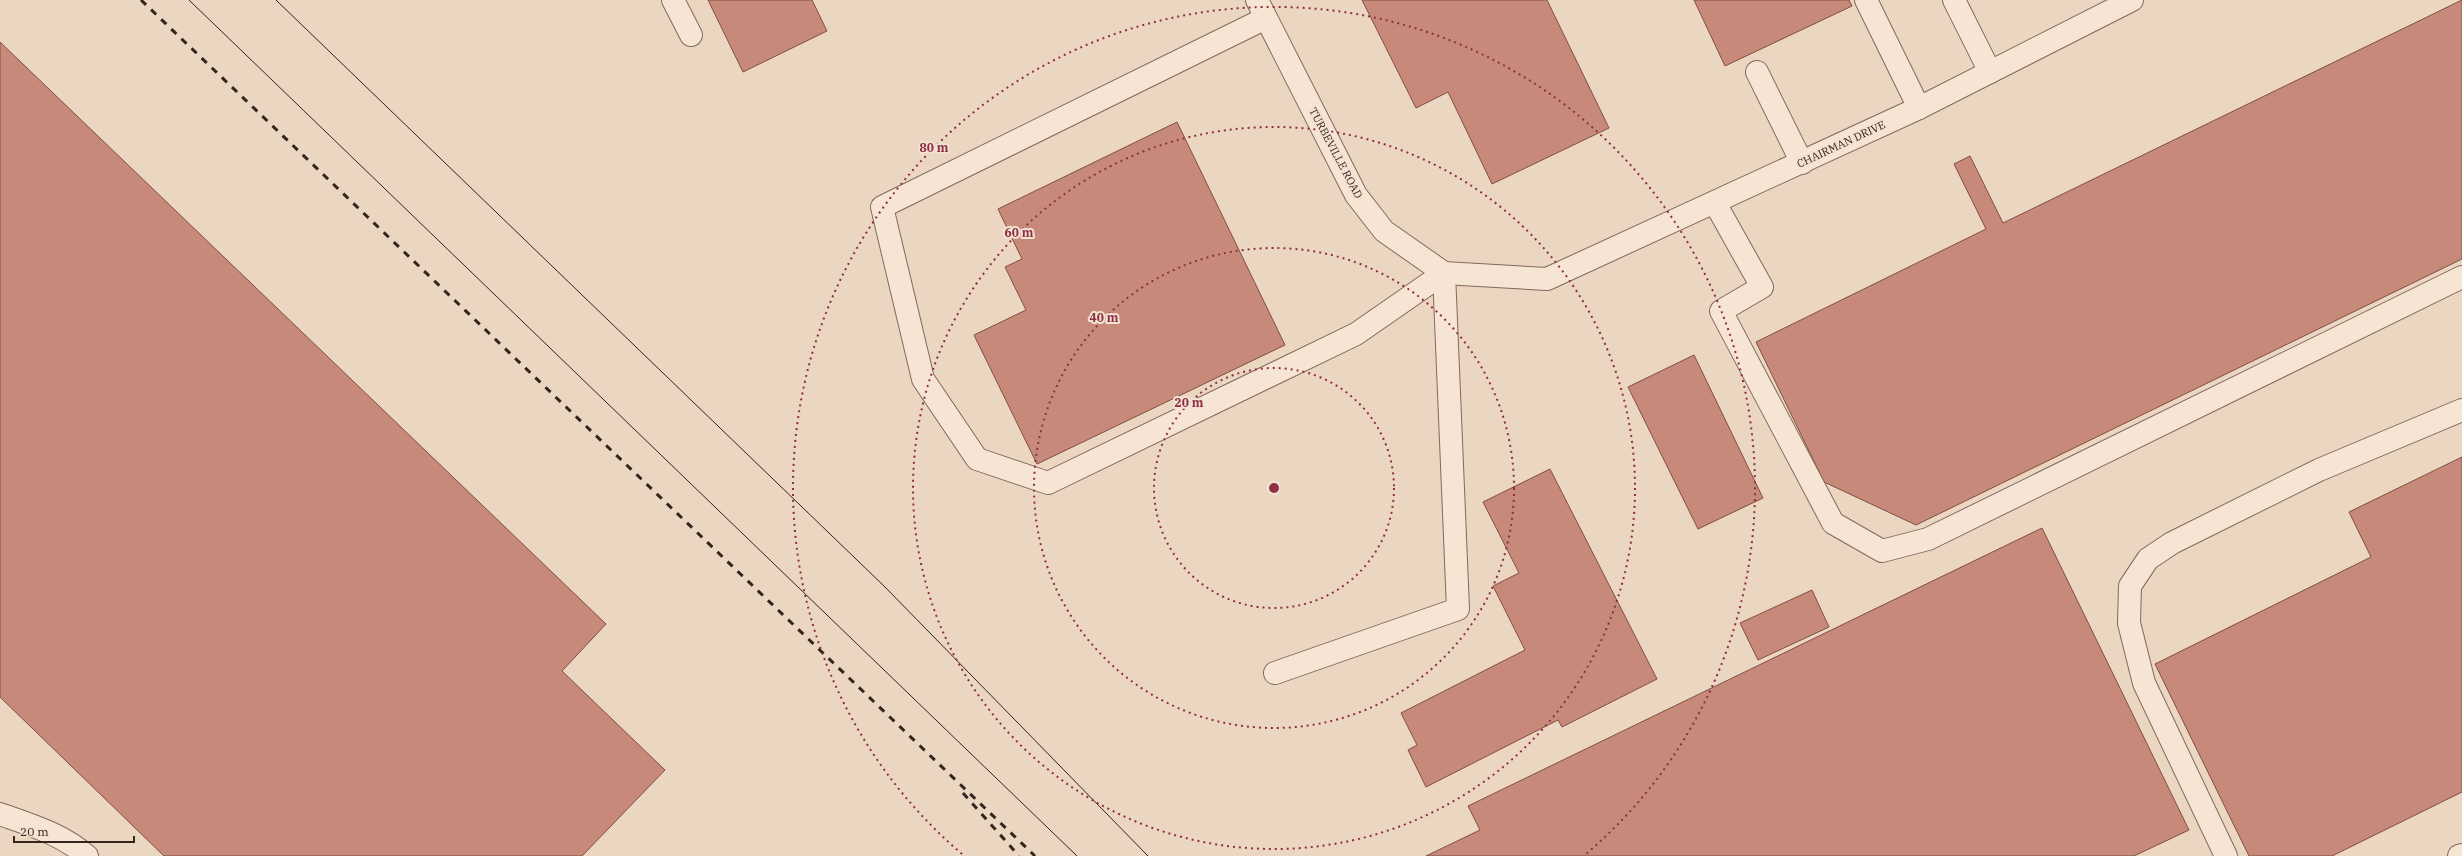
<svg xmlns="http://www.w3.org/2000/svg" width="2462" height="856" font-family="'IBM Plex Serif',serif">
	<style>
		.building { fill: #c78a7a; stroke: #814e42 }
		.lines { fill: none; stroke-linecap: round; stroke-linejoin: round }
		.minor-casing { stroke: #84685a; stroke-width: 24 }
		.minor { stroke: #f6e5d5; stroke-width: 22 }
		.tram { stroke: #34241e; stroke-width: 1 }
		.rail { stroke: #34241e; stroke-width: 3; stroke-dasharray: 7 7; stroke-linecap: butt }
		.ring { fill: none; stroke: #8f2e43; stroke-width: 2; stroke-dasharray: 2 4 }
		.labels { text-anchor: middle; stroke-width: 4; stroke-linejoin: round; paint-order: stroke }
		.street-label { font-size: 11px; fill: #34241e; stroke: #f3e2d1 }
		.centre { fill: #8f2e43; stroke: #f3e2d1; stroke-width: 2 }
		.ring-label { font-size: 12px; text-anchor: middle; font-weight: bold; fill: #8f2e43; stroke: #f3e2d1; stroke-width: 4; stroke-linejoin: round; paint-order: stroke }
	</style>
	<rect width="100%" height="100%" fill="#ebd6c2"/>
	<!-- building -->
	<g class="building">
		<path d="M708,0H812L827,31L743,72Z"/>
		<path d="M1362,0H1547L1609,128L1492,184L1448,92L1416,108Z"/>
		<path d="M1694,0H1849L1852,6L1725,66Z"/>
		<path d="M2462,0V259L1916,525L1824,482L1756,342L1986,229L1954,164L1970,156L2003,223Z"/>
		<path d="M0,42L606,624L562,671L665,770L582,856H164L0,697Z"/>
		<path d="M1177,122L1285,345L1037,464L974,335L1026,310L1005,267L1022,259L998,209Z"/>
		<path d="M1694,355L1763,498L1698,529L1628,387Z"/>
		<path d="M2462,457V792L2332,856H2249L2155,664L2371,557L2349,512Z"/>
		<path d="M1550,469L1657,679L1562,727L1558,720L1426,787L1408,750L1417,745L1401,713L1525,650L1493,586L1519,573L1483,502Z"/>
		<path d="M2042,528L2189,830L2134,856H1426L1480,830L1468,806Z"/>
		<path d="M1812,590L1829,627L1758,660L1740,623Z"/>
	</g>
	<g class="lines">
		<defs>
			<g id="minor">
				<path d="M673,0L691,35"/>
				<path d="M1257,0L1356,195L1384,231L1444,273L1547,279L1919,108L2132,0"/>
				<path d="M1866,0L1919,108"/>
				<path d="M1954,0L1990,72"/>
				<path d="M1266,18L882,207L923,379L977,459L1048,483L1356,334L1444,273"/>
				<path d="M1757,72L1802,163"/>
				<path d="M1715,203L1762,287L1721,311L1833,523L1882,551L1928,539L2462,277"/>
				<path d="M1275,673L1458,609L1444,273"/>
				<path d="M0,814C31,825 62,834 87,856"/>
				<path d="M2226,856L2144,683L2129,623L2130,586L2148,559L2172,543L2319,470L2462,410"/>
				<path d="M2459,856L2462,855"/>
			</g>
		</defs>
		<!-- minor casing -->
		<use href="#minor" class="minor-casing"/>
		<!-- minor -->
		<use href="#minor" class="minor"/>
		<!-- tram -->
		<g class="tram">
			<path d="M189,0L1077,856"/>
			<path d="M276,0L885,587L1148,856"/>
		</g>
		<!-- rail -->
		<g class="rail">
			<path d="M141,0L1035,856"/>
			<path d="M963,793L1019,856"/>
		</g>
	</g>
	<!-- distance rings -->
	<g class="ring">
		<circle cx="1274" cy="488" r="120"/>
		<circle cx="1274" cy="488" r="240"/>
		<circle cx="1274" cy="488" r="361"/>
		<path d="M962 854A481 481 0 1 1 1586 854"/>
	</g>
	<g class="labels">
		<!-- street labels -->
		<g class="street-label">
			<text transform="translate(1841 144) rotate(-25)" y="4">CHAIRMAN DRIVE</text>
			<text transform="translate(1336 153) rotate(62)" y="4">TURBEVILLE ROAD</text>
		</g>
	</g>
	<circle cx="1274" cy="488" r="6" class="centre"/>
	<g class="ring-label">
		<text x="934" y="152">80 m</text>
		<text x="1019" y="237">60 m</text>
		<text x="1104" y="322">40 m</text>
		<text x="1189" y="407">20 m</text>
	</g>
	<!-- scale -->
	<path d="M14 836v6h120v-6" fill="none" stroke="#34241e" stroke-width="2"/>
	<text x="20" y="836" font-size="12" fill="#34241e" stroke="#f3e2d1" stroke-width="3" paint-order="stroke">20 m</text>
</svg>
